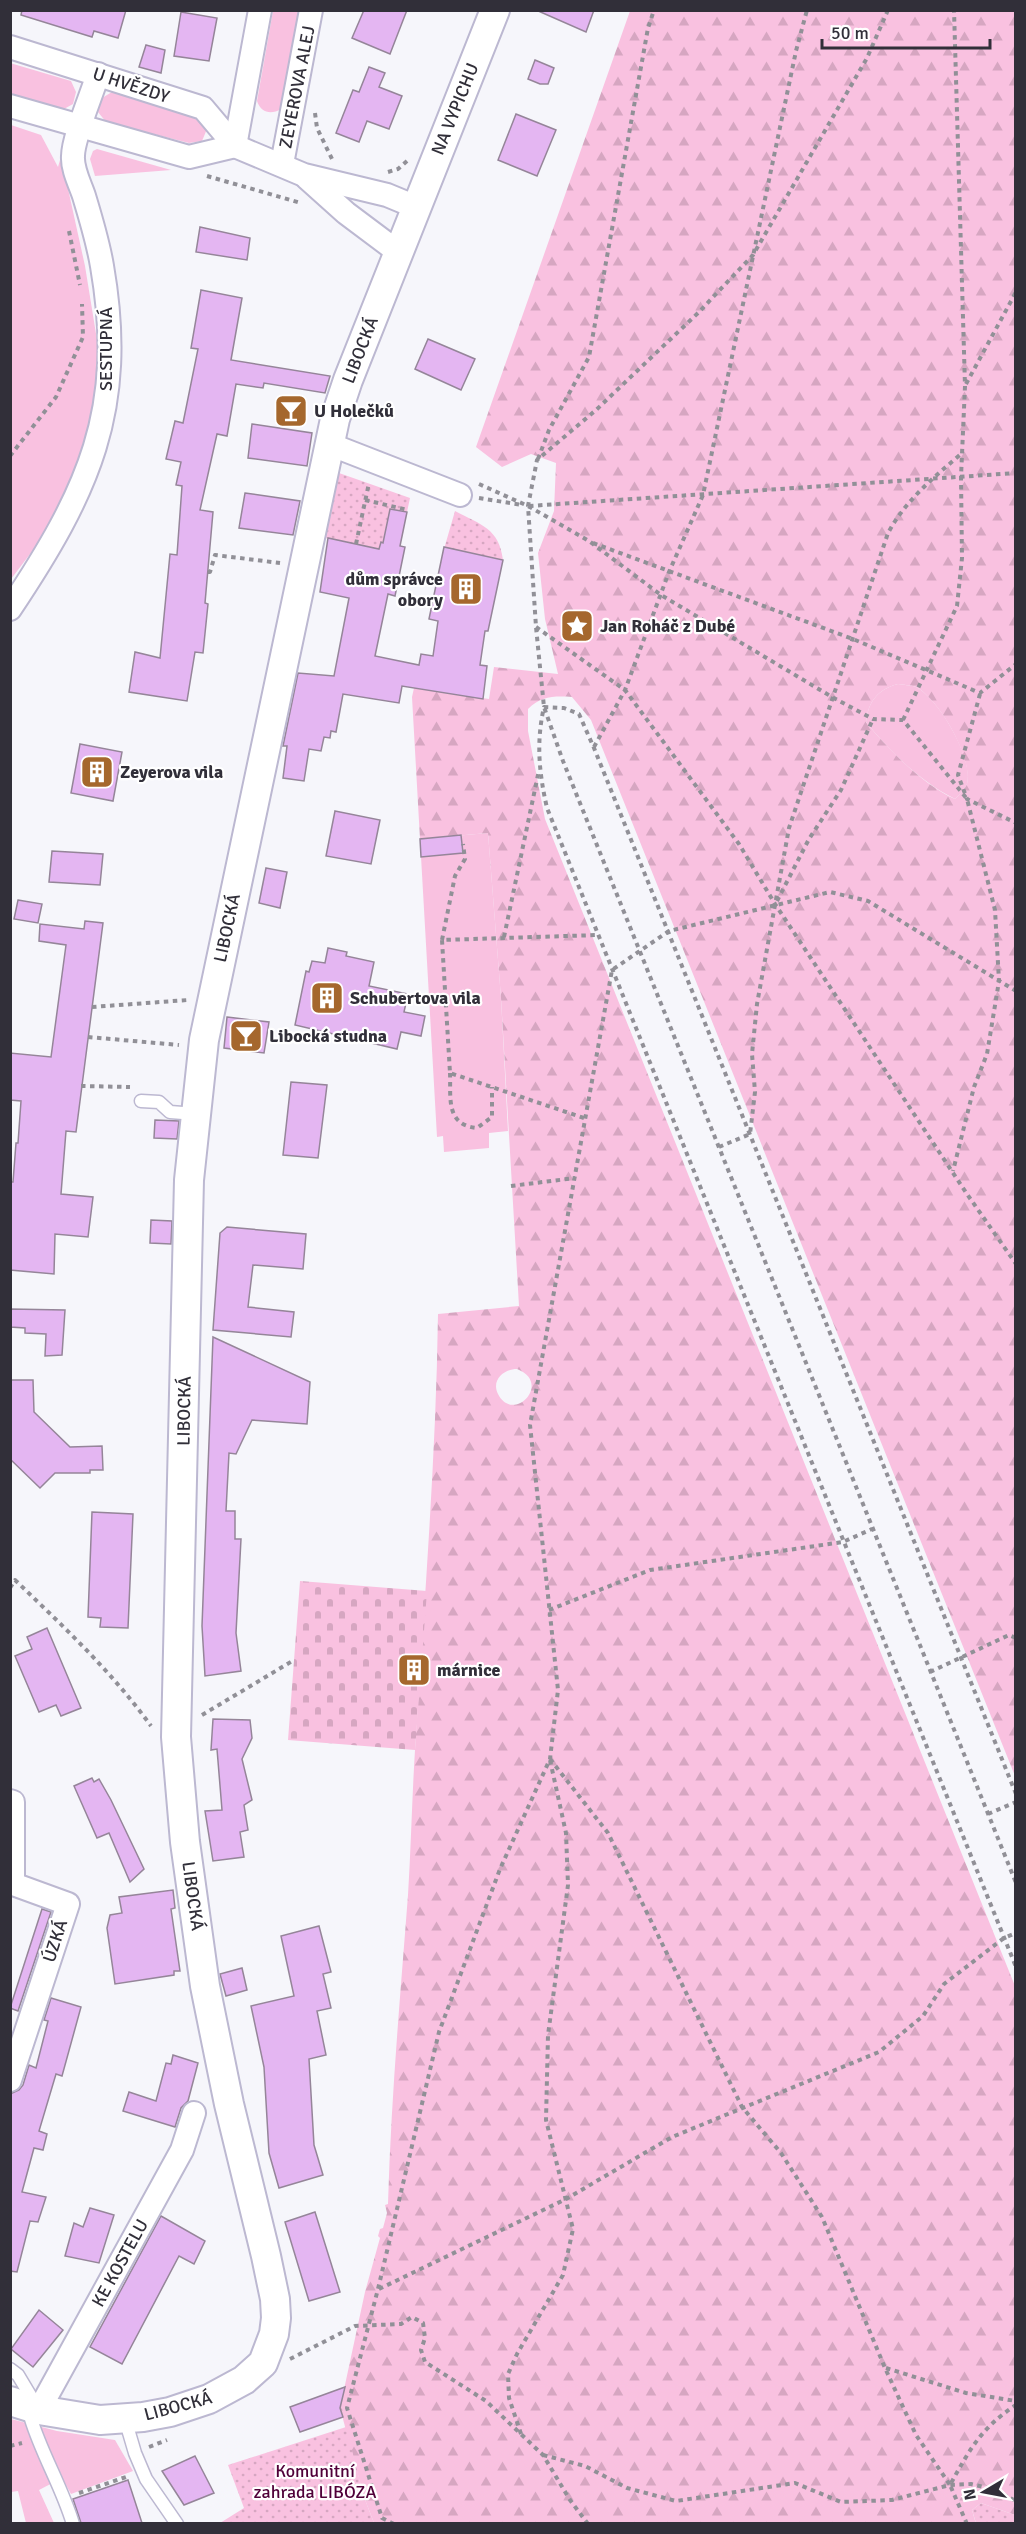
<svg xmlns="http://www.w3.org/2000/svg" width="1026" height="2534" font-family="Signika,sans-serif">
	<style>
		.green { fill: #f9c1e0 }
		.forest { fill: url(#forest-firs); fill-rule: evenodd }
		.cemetery { fill: url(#cemetery-stones); fill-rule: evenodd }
		.garden { fill: url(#garden-dots) }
		.building { fill: #e4b6f2; stroke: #958599; stroke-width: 1.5 }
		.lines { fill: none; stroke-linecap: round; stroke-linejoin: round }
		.service-casing { stroke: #bcb8d1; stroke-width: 15 }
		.minor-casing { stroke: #bcb8d1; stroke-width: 26 }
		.tertiary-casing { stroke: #bcb8d1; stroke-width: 32 }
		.path { stroke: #919097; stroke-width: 4; stroke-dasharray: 4.5 4.5; stroke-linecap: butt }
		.service { stroke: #fff; stroke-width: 12 }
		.minor { stroke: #fff; stroke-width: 22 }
		.tertiary { stroke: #fff; stroke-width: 28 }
		.labels { text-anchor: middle; stroke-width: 4.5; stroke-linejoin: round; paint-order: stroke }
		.street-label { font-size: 18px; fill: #312f39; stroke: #fff }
		.poi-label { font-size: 18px; font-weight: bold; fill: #312f39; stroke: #fff; text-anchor: start }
		.park-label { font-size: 18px; fill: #500039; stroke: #fff }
	</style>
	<defs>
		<pattern id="forest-firs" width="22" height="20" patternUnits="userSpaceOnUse" patternTransform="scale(1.5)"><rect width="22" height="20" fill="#f9c1e0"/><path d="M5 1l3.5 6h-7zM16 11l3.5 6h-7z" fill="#d6a6c1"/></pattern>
		<pattern id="cemetery-stones" width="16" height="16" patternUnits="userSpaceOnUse" patternTransform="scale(1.5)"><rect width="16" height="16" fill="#f9c1e0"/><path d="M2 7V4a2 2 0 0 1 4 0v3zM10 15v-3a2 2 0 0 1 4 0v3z" fill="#d6a6c1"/></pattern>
		<pattern id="garden-dots" width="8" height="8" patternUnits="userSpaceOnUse" patternTransform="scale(1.5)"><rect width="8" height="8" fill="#f9c1e0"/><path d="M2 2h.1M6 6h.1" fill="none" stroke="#d6a6c1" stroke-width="1.8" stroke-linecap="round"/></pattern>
	</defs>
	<rect width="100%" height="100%" fill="#f6f6fb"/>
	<!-- green -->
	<g class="green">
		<path d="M273,11H299L281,109C271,115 261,113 257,101Z"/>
		<path d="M10,63L71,81L76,92L73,104L64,109L11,94Z"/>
		<path d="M112,92L201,118L207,129L202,141L189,143L106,122L98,112L102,98Z"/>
		<path d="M11,125L41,135L58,167L60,160L63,166L85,266L98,346L93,413L76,479L43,537L11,579Z"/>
		<path d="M97,149L171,170L95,176L90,159L93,151Z"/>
		<path d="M898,684C903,685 911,685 916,687C939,699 974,759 967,784C965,789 959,795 955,799C921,782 890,752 866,722C868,702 878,689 898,684Z"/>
		<path d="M488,833L501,998L508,1131L489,1133V1148L444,1152L443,1136L437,1137L420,839Z"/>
		<path d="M11,2419L57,2431L115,2440L133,2471L71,2494L62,2478L39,2490L54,2523H26L18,2491L11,2492Z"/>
	</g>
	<!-- forest -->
	<path class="forest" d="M630,11H1015V1776L591,720L572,697C554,696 541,696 528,709V731L545,819L1015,1986V2515L981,2503L972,2510L976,2524L374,2523L364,2497L340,2408L365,2292L380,2238L378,2236L380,2229L383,2228L387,2213L385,2205L388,2204C391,2099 400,1999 408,1895C411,1847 412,1798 415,1750C424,1604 436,1460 438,1314L519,1306L501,998L488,833L420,839L412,697L414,688L489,699L494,667L558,674L545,619L538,553L554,511L556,463L531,454L502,467L476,447ZM898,684C903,685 911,685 916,687C939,699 973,758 967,784C965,789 959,795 955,799C923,785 888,749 866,722C868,702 878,689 898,684ZM517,1369C553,1383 513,1424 498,1394C491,1380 504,1369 517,1369Z"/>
	<!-- cemetery -->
	<path class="cemetery" d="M300,1581L427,1591L415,1750L288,1740ZM408,1662L421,1663L420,1679L407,1678Z"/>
	<!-- garden -->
	<g class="garden">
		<path d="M339,473L410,498L407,512L390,509L387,526L404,529L400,546L381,542L379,549L325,538Z"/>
		<path d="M455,511C481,525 499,528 503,560L444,549Z"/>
		<path d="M346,2427L364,2497L374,2523H220L244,2508L228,2465Z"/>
		<path d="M981,2503L1015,2515V2523H976L972,2510Z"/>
	</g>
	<!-- building -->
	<g class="building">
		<path d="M22,10H126L118,38L94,31L92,37L21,15Z"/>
		<path d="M364,10H407L390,54L352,38Z"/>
		<path d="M536,10H594L586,32Z"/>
		<path d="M181,12L217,18L209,61L174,56Z"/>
		<path d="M146,45L165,50L161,73L139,67Z"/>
		<path d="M535,60L554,68L548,84H540L528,79Z"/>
		<path d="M369,67L385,73L379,87L402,96L389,129L367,121L359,142L336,133L353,90L359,92Z"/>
		<path d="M516,114L556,130L537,176L498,160Z"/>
		<path d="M200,227L250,238L247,260L196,252Z"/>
		<path d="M201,290L242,298L231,360L330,376L325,393L264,383L263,388L236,384L227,436L217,434L200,510L213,512L205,603L208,604L203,653L195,652L187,701L129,692L135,652L160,658L170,554L177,555L182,486L176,485L181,462L166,459L175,421L183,423L198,349L191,348Z"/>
		<path d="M428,339L475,359L461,390L415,369Z"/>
		<path d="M252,424L312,433L307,466L248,458Z"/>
		<path d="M245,493L300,501L293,535L239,528Z"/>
		<path d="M390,509L407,512L400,546L405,547L395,596L388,594L375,656L419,665L421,654L433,656L438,621L429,619L444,547L503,560L488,631H485L480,665L487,666L483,699L402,686L399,703L343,694L336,732L331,731L330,738L324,737L321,751L309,749L304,781L283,778L287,746H283L298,673L334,676L349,598L320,592L328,538L379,549L381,542L383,543Z"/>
		<path d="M80,744L122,752L113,801L71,793Z"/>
		<path d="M335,811L380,820L371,864L326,856Z"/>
		<path d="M461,835L463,853L421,857L420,839Z"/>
		<path d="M52,851L103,854L100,885L49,882Z"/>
		<path d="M266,868L287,872L280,908L259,903Z"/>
		<path d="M18,900L42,904L38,923L14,919Z"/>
		<path d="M85,921L103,923L76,1132L66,1131L61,1194L93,1197L88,1237L55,1234L54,1274L10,1270V1182H13L16,1143H18L21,1101L10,1100V1053L51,1057L66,945L39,941L40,924L84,929Z"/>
		<path d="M328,948L347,952L346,956L374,962L369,986L408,994L404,1012L425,1016L421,1036L401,1032L397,1049L295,1025L306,971L309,972L312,961L325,963Z"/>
		<path d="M227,1017L269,1022L264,1053L224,1048Z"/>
		<path d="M291,1082L327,1085L318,1158L283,1155Z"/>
		<path d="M155,1120L179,1121L177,1139L154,1138Z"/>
		<path d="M151,1220L172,1221L171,1244L150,1243Z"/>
		<path d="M227,1227L306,1234L303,1269L253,1265L248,1307L294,1312L291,1337L213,1330L220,1233Z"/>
		<path d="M10,1309L65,1310L62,1355L45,1356L46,1334L25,1333V1328L10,1327Z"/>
		<path d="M213,1337L310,1382L307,1424L252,1420L236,1454L229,1453L226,1511H235V1539H241L236,1633L241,1671L205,1676L202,1626Z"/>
		<path d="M10,1380H33L34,1412L70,1447L102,1446L103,1470H90V1473H55L40,1488L10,1459Z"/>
		<path d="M92,1512L133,1514L128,1628L100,1627L101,1618L88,1617Z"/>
		<path d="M47,1628L81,1708L61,1716L56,1705L39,1712L15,1656L32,1649L27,1637Z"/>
		<path d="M213,1719L250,1720L252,1738L242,1759L252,1800L244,1805L248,1830L240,1832L244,1857L213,1861L205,1811L222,1810L217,1749L211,1750Z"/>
		<path d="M92,1778L94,1782L99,1779L111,1800L144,1869L130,1882L109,1833L97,1838L74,1786Z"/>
		<path d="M173,1890L175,1908L171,1909L180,1971H174V1975L115,1984L107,1928L110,1915L122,1913L119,1897Z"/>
		<path d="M42,1909L51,1912L18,2011L10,2008Z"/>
		<path d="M319,1926L331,1972L323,1974L331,2008L317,2011L326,2055L309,2059L314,2145L323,2175L279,2188L269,2153L264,2067L251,2006L294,1996L281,1936Z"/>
		<path d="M242,1968L247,1990L226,1996L220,1974Z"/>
		<path d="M51,1998L81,2007L62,2076L56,2074L39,2131L47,2134L43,2150L34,2148L22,2192L46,2197L38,2222L30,2221L17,2272L10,2271V2094L19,2090L23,2085L29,2065L36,2068L48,2021L44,2020Z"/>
		<path d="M173,2055L198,2063L188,2101L181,2108L175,2127L123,2111L129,2092L156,2101L166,2063L171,2064Z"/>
		<path d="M90,2208L114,2215L99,2263L65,2256L74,2223L83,2227Z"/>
		<path d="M315,2212L340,2292L309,2301L285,2222Z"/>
		<path d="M161,2216L205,2241L194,2264L179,2256L122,2364L90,2347Z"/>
		<path d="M39,2310L63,2330L33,2367L11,2349Z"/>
		<path d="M345,2387L340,2408L343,2417L300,2432L290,2407Z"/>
		<path d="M195,2456L214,2493L184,2505L162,2471Z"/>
		<path d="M128,2480L142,2523H81L73,2499Z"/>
	</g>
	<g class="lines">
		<defs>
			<g id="service">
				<path d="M141,1101L159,1102L170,1112L196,1114"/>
				<path d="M10,2369L18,2375L39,2410L31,2419C42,2455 62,2487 73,2524"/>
				<path d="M125,2419L135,2453L146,2479L177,2524"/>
			</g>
			<g id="minor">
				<path d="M10,47L203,108L235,146L304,175L387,195L416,207"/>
				<path d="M10,106L189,157L235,146"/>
				<path d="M235,146L260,10"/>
				<path d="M282,164L311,10"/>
				<path d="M307,178L346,213L398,252"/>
				<path d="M329,444L460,495"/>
				<path d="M10,609C88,492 127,410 102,266C98,242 91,219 84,196C80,184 72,169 73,156C73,138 92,94 98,74"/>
				<path d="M10,1801L13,1802V1884L68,1904L10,2080"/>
				<path d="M39,2410L182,2150L194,2113"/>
			</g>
			<path id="tertiary" d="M10,2401L39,2410L100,2420L143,2417L170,2412L209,2399L244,2380L263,2363L274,2334L276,2318L275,2299L266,2256L229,2104L205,1986L185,1842L176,1737L189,1180L204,1040L335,419L348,380L495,10"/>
		</defs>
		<!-- service casing -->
		<use href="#service" class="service-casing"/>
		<!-- minor casing -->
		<use href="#minor" class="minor-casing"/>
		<!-- tertiary casing -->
		<use href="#tertiary" class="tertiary-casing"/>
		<!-- path -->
		<g class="path">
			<path d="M888,10L867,58L753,255L698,313L596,410L537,460L528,506L536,627L544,707L563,761L1016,1883"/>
			<path d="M315,113L317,128L332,159"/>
			<path d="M388,172L398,169L407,161"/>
			<path d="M207,176L301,203"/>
			<path d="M69,231L80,285"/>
			<path d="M966,384L1016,292"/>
			<path d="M10,456L56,397L83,337L82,304"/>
			<path d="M538,459L549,430L589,357L648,28L654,10"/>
			<path d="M479,484L528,506L589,541L661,595L832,697L873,719L903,720L967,799L995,910L999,981L987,1054L974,1087L953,1171"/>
			<path d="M479,498L522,505"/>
			<path d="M365,500L408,510"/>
			<path d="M529,506L1016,473"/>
			<path d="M593,543L853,639L980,693L1016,664"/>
			<path d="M356,544L369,483"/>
			<path d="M208,572H210L215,555L280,563"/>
			<path d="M536,627L625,690L739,844L775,904L967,1194L1016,1264"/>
			<path d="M980,694L958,775L967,799L1016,823"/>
			<path d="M903,720L957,606L962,558L961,477L965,386L954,10"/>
			<path d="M594,747L625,690L669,572L703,495L796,51L807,10"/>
			<path d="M777,901L809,839L841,790L873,719"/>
			<path d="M504,937L539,770"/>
			<path d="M442,940L455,876L465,859L463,844"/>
			<path d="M92,1007L188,1000"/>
			<path d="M88,1037L179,1045"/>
			<path d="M450,1073C451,1097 445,1125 477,1128L492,1117V1087"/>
			<path d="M81,1086L130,1087"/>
			<path d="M584,1118L450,1073L442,940L598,935"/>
			<path d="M719,1147L750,1134L755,1092L752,1054L757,1004L789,828L888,533C906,500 933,478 961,454"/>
			<path d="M511,1186L575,1178"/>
			<path d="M10,1588L15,1580C63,1626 112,1672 151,1726"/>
			<path d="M549,1610L650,1570L843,1542L872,1529"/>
			<path d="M930,1672L1009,1635L1016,1638"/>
			<path d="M202,1715L294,1660"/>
			<path d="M550,1759L608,1833L742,2107L781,2153L822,2217L885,2368L916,2435L950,2485"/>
			<path d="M1016,1794L594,748L579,714L564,708L544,707C536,742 539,773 547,808L1016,1967"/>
			<path d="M988,1814L1016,1802"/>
			<path d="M379,2289L566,2199L672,2137L879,2052L923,2016L944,1984L1004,1938L1016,1933"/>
			<path d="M290,2359L355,2326L401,2324L412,2317L423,2323L425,2338L421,2350L425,2362L486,2401L543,2455L570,2500L588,2524"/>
			<path d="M886,2368L966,2393L1016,2401"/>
			<path d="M521,2434L509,2398L508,2374L517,2354L563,2275L573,2229L546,2120L548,2035L568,1885L566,1833L550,1760"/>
			<path d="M10,2446L22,2443"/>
			<path d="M149,2447L167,2440"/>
			<path d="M543,2455L585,2466L627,2488L676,2501L795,2483L841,2502L892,2500L950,2485L971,2484L992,2489L1016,2501"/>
			<path d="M79,2493L129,2476"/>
			<path d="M394,2524L382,2518L347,2408L378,2289L439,2032L500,1869L550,1759L558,1690L530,1425L612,970L669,931L830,892L868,901L1016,991"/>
			<path d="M967,2524L950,2485C970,2449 981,2428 1016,2405"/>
		</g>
		<!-- service -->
		<use href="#service" class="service"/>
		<!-- minor -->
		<use href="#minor" class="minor"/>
		<!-- tertiary -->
		<use href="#tertiary" class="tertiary"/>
	</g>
	<!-- icons -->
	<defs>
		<symbol id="bar-square" viewBox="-11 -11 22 22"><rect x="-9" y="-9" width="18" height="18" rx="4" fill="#a5672d" stroke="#fff"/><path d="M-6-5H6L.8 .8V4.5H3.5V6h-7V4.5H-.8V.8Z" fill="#fff"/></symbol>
		<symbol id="building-square" viewBox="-11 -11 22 22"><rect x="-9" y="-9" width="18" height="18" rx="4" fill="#a5672d" stroke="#fff"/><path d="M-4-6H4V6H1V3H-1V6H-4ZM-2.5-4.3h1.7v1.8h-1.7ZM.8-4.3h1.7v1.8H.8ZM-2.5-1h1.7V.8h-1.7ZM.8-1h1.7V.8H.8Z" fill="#fff"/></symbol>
		<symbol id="sight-square" viewBox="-11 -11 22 22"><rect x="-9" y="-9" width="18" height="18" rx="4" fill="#a5672d" stroke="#fff"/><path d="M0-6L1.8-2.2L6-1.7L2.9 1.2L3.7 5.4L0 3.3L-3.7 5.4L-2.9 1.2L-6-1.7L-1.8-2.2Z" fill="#fff"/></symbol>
	</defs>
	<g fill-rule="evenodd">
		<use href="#bar-square" x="272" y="392" width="38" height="38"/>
		<use href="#building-square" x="447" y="570" width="38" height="38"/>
		<use href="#sight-square" x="558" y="607" width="38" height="38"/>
		<use href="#building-square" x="78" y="753" width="38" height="38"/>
		<use href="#building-square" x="308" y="979" width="38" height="38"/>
		<use href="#bar-square" x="227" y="1017" width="38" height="38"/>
		<use href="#building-square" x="395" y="1651" width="38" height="38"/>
	</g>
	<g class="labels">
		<!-- street labels -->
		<g class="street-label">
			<text transform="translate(131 85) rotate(18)" y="6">U HVĚZDY</text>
			<text transform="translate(297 87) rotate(-79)" y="6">ZEYEROVA ALEJ</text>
			<text transform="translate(455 109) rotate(-68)" y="6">NA VYPICHU</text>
			<text transform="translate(106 349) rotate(-90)" y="6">SESTUPNÁ</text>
			<text transform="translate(360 350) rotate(-69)" y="6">LIBOCKÁ</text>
			<text transform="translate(227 928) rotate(-78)" y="6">LIBOCKÁ</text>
			<text transform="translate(184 1411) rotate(-89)" y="6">LIBOCKÁ</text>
			<text transform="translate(193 1896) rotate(82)" y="6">LIBOCKÁ</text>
			<text transform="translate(55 1941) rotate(-72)" y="6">ÚZKÁ</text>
			<text transform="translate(120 2263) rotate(-61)" y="6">KE KOSTELU</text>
			<text transform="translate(178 2406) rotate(-15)" y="6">LIBOCKÁ</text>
		</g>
		<!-- poi labels -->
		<g class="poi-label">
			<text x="314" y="417">U Holečků</text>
			<text x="443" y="585" text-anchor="end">dům správce<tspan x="443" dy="21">obory</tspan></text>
			<text x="600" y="632">Jan Roháč z Dubé</text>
			<text x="120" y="778">Zeyerova vila</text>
			<text x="350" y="1004">Schubertova vila</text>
			<text x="269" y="1042">Libocká studna</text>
			<text x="437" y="1676">márnice</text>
		</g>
		<!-- park labels -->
		<g class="park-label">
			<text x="315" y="2477">Komunitní<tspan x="315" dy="21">zahrada LIBÓZA</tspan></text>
		</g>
	</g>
	<!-- border -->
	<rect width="1026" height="2534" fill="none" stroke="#312f39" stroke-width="24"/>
	<!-- north arrow -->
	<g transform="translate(984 2492) rotate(260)" stroke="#ffffff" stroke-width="4.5" paint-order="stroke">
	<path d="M0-4.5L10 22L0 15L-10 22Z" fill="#312f39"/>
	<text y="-9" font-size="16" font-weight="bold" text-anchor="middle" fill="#312f39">N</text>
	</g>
	<!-- scale -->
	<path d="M822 39v9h168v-9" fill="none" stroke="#312f39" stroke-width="3"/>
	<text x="831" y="39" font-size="18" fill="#312f39" stroke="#ffffff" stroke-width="4.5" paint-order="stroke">50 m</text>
</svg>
